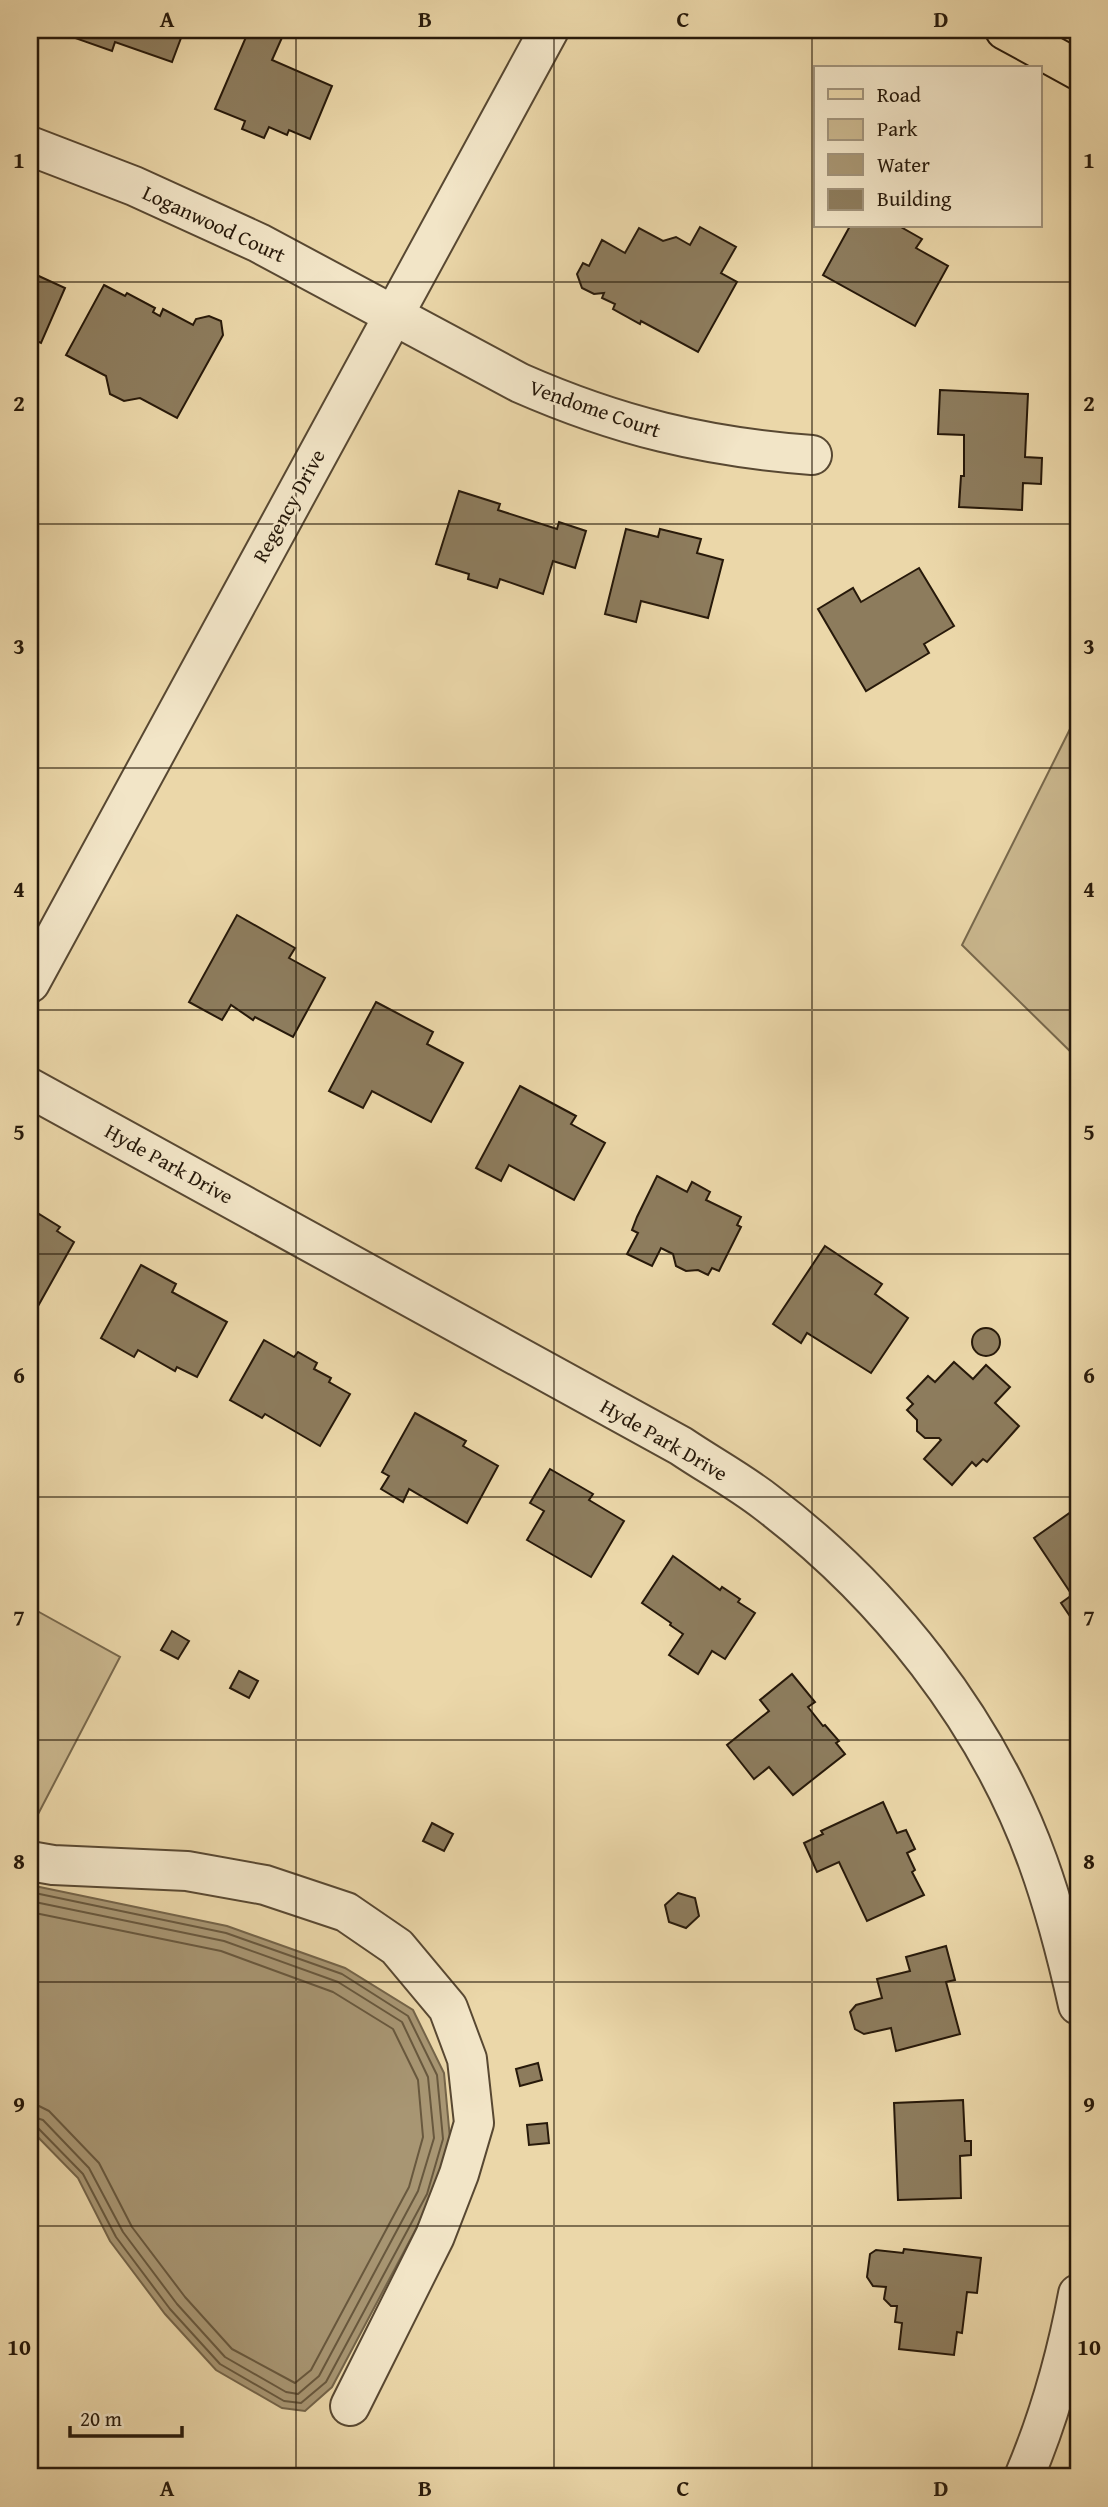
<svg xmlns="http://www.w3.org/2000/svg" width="1108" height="2507" font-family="'Gentium Book Plus',serif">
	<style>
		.green { fill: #cab78e; stroke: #78684c; stroke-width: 2 }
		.water { fill: #a89673; stroke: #746449; stroke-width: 2 }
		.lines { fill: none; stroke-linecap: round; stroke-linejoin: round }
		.shore { stroke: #68583e; stroke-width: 2 }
		.building { fill: #8d7c5d; stroke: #27190a; stroke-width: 2 }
		.minor-casing { stroke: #584832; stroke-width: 42 }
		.major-casing { stroke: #27190a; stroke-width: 42 }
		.minor { stroke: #f2e5c7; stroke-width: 38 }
		.major { stroke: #ebd7a9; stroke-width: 38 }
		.grid { fill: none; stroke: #27190a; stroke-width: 2; stroke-opacity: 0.55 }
		.labels { text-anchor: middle; stroke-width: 5; stroke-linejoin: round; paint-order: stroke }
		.street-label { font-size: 21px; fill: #27190a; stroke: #f2e5c7 }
		.neatline { fill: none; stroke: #27190a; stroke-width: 2.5 }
		.grid-label { font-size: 23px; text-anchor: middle; font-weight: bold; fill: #27190a }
	</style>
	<rect width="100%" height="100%" fill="#ebd7a9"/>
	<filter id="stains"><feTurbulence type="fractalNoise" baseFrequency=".00286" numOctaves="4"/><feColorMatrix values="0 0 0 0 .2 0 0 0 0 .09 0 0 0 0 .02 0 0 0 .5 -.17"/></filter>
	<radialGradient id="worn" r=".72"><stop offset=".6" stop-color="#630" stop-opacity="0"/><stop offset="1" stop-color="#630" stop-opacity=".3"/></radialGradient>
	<!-- green -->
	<g class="green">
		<path d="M1078,713V1059L962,945Z"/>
		<path d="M30,1607L120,1657L35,1820L30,1818Z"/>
	</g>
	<!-- water -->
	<path class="water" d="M30,1885L227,1926L345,1968L413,2010L444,2073L450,2139L433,2197L332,2387L305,2411L282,2408L216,2370L165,2314L110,2241L78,2178L30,2129Z"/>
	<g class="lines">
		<!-- shore -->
		<g class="shore">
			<path d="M30,1892L226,1933L342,1974L408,2016L437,2075L443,2139L427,2194L326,2382L301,2403L284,2401L220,2364L170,2309L116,2237L83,2174L37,2127L30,2125"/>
			<path d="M30,1901L224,1941L338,1982L402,2022L428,2077L434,2138L418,2191L319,2376L298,2394L286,2392L225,2357L177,2304L123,2232L89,2168L43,2120L30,2116"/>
			<path d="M30,1912L221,1951L333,1992L393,2029L418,2080L423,2137L409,2187L311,2370L295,2383L232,2349L185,2297L132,2227L99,2163L49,2111L39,2106L30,2105"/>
		</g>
	</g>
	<!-- building -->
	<g class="building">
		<path d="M78,30H184L172,62L115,42L112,51L75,38Z"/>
		<path d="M249,30H276L284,33L272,60L332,86L310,139L289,130L287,135L269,127L264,138L242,129L245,121L215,109Z"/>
		<path d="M850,226H899L922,239L916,248L948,266L915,326L823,275Z"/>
		<path d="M700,227L736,247L721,273L737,282L698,352L641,321L640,324L613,309L615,304L602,298L604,293L594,294L582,288L577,274L583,263L589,266L602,240L625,253L639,228L663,241L676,237L690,245Z"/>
		<path d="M30,272L65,288L41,343L30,338Z"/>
		<path d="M104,285L125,296L127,293L155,308L153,312L160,316L163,309L193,325L196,319L209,316L221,321L223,335L177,418L140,398L124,401L110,394L106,376L66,355Z"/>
		<path d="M940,390L1028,394L1025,457L1042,458L1041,484L1023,483L1022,510L959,507L961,476H964V435L938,434Z"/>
		<path d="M459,491L500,504L498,510L557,529L559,522L586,531L575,568L553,561L543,594L500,579L497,588L468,579L469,574L436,564Z"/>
		<path d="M626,529L658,537L660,529L701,539L697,553L723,560L708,618L641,601L636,622L605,614Z"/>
		<path d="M919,568L954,626L924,644L929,653L866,691L818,609L853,588L861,602Z"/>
		<path d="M237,915L295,948L289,958L325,978L293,1037L255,1017L253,1020L231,1005L222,1020L189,1002Z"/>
		<path d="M376,1002L433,1032L427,1044L463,1063L431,1122L372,1091L363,1108L329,1091Z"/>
		<path d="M520,1086L576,1116L571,1124L605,1143L574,1200L509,1165L501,1181L476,1168Z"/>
		<path d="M657,1176L687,1192L692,1182L710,1192L706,1200L741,1217L737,1225L741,1227L719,1271L712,1268L708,1275L698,1270L686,1271L676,1266L673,1254L661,1248L652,1266L627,1254L638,1233L632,1230L637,1217Z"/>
		<path d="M30,1214L37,1218L39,1214L60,1227L57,1231L74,1242L33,1315L30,1313Z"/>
		<path d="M825,1246L882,1284L875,1294L908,1318L871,1373L807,1333L801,1343L773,1324Z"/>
		<path d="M141,1265L176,1284L172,1292L227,1322L197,1377L177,1367L175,1371L138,1350L134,1357L101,1338Z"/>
		<circle cx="986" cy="1342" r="14"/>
		<path d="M264,1340L294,1357L298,1352L317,1363L314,1369L331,1378L329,1382L350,1394L320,1446L265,1414L262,1418L230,1400Z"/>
		<path d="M954,1362L973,1379L986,1365L1010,1387L995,1403L1019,1426L987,1462L983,1459L976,1466L972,1462L952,1485L924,1459L941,1440L939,1438H925L917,1431V1420L907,1410L913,1404L907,1398L928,1376L935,1382Z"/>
		<path d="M415,1413L466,1441L463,1446L498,1466L467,1523L409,1489L403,1502L381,1489L389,1476L382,1472Z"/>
		<path d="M550,1469L593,1494L589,1500L624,1521L591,1577L527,1540L544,1511L530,1503Z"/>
		<path d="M1078,1507V1628L1061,1603L1072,1595L1034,1538Z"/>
		<path d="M673,1556L720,1590L722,1587L740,1599L738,1602L755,1613L725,1659L712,1651L698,1674L669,1655L683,1634L670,1625L671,1623L642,1603Z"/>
		<path d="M172,1631L189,1641L178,1659L161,1650Z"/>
		<path d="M239,1671L258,1681L249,1698L230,1688Z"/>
		<path d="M792,1674L815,1702L808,1707L823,1726L825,1725L839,1741L836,1743L845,1754L793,1795L769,1767L754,1779L727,1745L769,1711L760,1700Z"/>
		<path d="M883,1802L897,1833L906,1830L915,1849L907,1853L915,1870L912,1872L924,1895L867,1921L839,1862L817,1872L804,1843L823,1834L821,1831Z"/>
		<path d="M432,1823L453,1834L444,1851L423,1841Z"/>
		<path d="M678,1893L695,1898L699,1916L686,1928L669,1922L665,1905Z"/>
		<path d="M946,1946L955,1980L946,1982L960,2034L896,2051L891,2028L864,2034L855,2029L850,2012L856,2005L882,1998L877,1979L910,1971L906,1957Z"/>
		<path d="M538,2063L542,2080L520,2086L516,2069Z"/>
		<path d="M963,2100L965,2141H971V2155L960,2156L961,2198L898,2200L894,2103Z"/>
		<path d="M547,2123L549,2143L529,2145L527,2125Z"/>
		<path d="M904,2249L981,2258L977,2293L967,2292L962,2333L957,2332L954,2355L899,2349L902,2323L895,2322L897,2306H891L884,2299L886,2287L873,2286L867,2277L870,2254L876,2250L903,2253Z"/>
	</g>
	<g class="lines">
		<defs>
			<g id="minor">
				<path d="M30,146L134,186L259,243L520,383C618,426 705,447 812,455"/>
				<path d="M30,983L549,30"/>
				<path d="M30,1088L681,1446C709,1465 739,1481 766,1502C885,1592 987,1720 1038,1862C1055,1909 1067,1956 1078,2005"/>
				<path d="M30,1861L53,1865L187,1871L265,1885L346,1912L397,1947L448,2008L467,2059L474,2123L459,2174L435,2236L350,2406"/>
				<path d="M1024,2477C1049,2418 1066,2358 1078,2294"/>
			</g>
			<path id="major" d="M1005,30L1078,70"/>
		</defs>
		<!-- minor casing -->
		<use href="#minor" class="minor-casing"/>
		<!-- major casing -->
		<use href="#major" class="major-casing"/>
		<!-- minor -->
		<use href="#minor" class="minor"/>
		<!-- major -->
		<use href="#major" class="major"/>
	</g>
	<!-- grid -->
	<path class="grid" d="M296,30V2477M554,30V2477M812,30V2477M30,282H1078M30,524H1078M30,768H1078M30,1010H1078M30,1254H1078M30,1497H1078M30,1740H1078M30,1982H1078M30,2226H1078"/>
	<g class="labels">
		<!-- street labels -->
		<g class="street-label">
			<text transform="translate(214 224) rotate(25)" y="7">Loganwood Court</text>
			<text transform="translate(595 409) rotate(19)" y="7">Vendome Court</text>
			<text transform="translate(289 506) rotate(-61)" y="7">Regency Drive</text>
			<text transform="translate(169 1164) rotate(29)" y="7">Hyde Park Drive</text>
			<text transform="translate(664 1440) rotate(30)" y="7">Hyde Park Drive</text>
		</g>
	</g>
	<!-- margin -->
	<rect width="1108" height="2507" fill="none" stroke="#ebd7a9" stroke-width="77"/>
	<!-- legend -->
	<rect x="814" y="66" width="228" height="161" fill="#f2e5c7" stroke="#a1937b" stroke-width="2"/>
	<rect x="828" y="89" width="35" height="10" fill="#ebd7a9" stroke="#a1937b" stroke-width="2"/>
	<text x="877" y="102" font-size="21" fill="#27190a">Road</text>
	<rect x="828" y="119" width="35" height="21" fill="#cab78e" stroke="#a1937b" stroke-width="2"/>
	<text x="877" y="136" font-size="21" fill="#27190a">Park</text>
	<rect x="828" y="154" width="35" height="21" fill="#a89673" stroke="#a1937b" stroke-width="2"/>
	<text x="877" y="172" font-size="21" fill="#27190a">Water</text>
	<rect x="828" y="189" width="35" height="21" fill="#8d7c5d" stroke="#a1937b" stroke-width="2"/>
	<text x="877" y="206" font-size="21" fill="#27190a">Building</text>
	<!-- scale -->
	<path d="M70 2426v10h112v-10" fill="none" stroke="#27190a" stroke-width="3.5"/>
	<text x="80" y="2426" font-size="21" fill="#27190a" stroke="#f2e5c7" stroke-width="5" paint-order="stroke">20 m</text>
	<rect x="38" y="38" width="1032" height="2430" class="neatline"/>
	<g class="grid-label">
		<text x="167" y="27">A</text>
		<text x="425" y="27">B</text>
		<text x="683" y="27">C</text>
		<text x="941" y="27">D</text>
		<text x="19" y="168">1</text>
		<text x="1089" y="168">1</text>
		<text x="19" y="411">2</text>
		<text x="1089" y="411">2</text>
		<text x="19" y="654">3</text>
		<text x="1089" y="654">3</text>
		<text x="19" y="897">4</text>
		<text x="1089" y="897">4</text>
		<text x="19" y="1140">5</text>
		<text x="1089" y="1140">5</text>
		<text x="19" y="1383">6</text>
		<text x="1089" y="1383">6</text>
		<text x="19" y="1626">7</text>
		<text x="1089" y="1626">7</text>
		<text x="19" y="1869">8</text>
		<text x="1089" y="1869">8</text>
		<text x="19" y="2112">9</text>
		<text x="1089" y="2112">9</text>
		<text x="19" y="2355">10</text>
		<text x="1089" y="2355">10</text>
		<text x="167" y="2496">A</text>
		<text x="425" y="2496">B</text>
		<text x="683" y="2496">C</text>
		<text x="941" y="2496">D</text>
	</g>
	<rect width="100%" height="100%" filter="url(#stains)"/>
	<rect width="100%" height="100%" fill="url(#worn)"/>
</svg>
